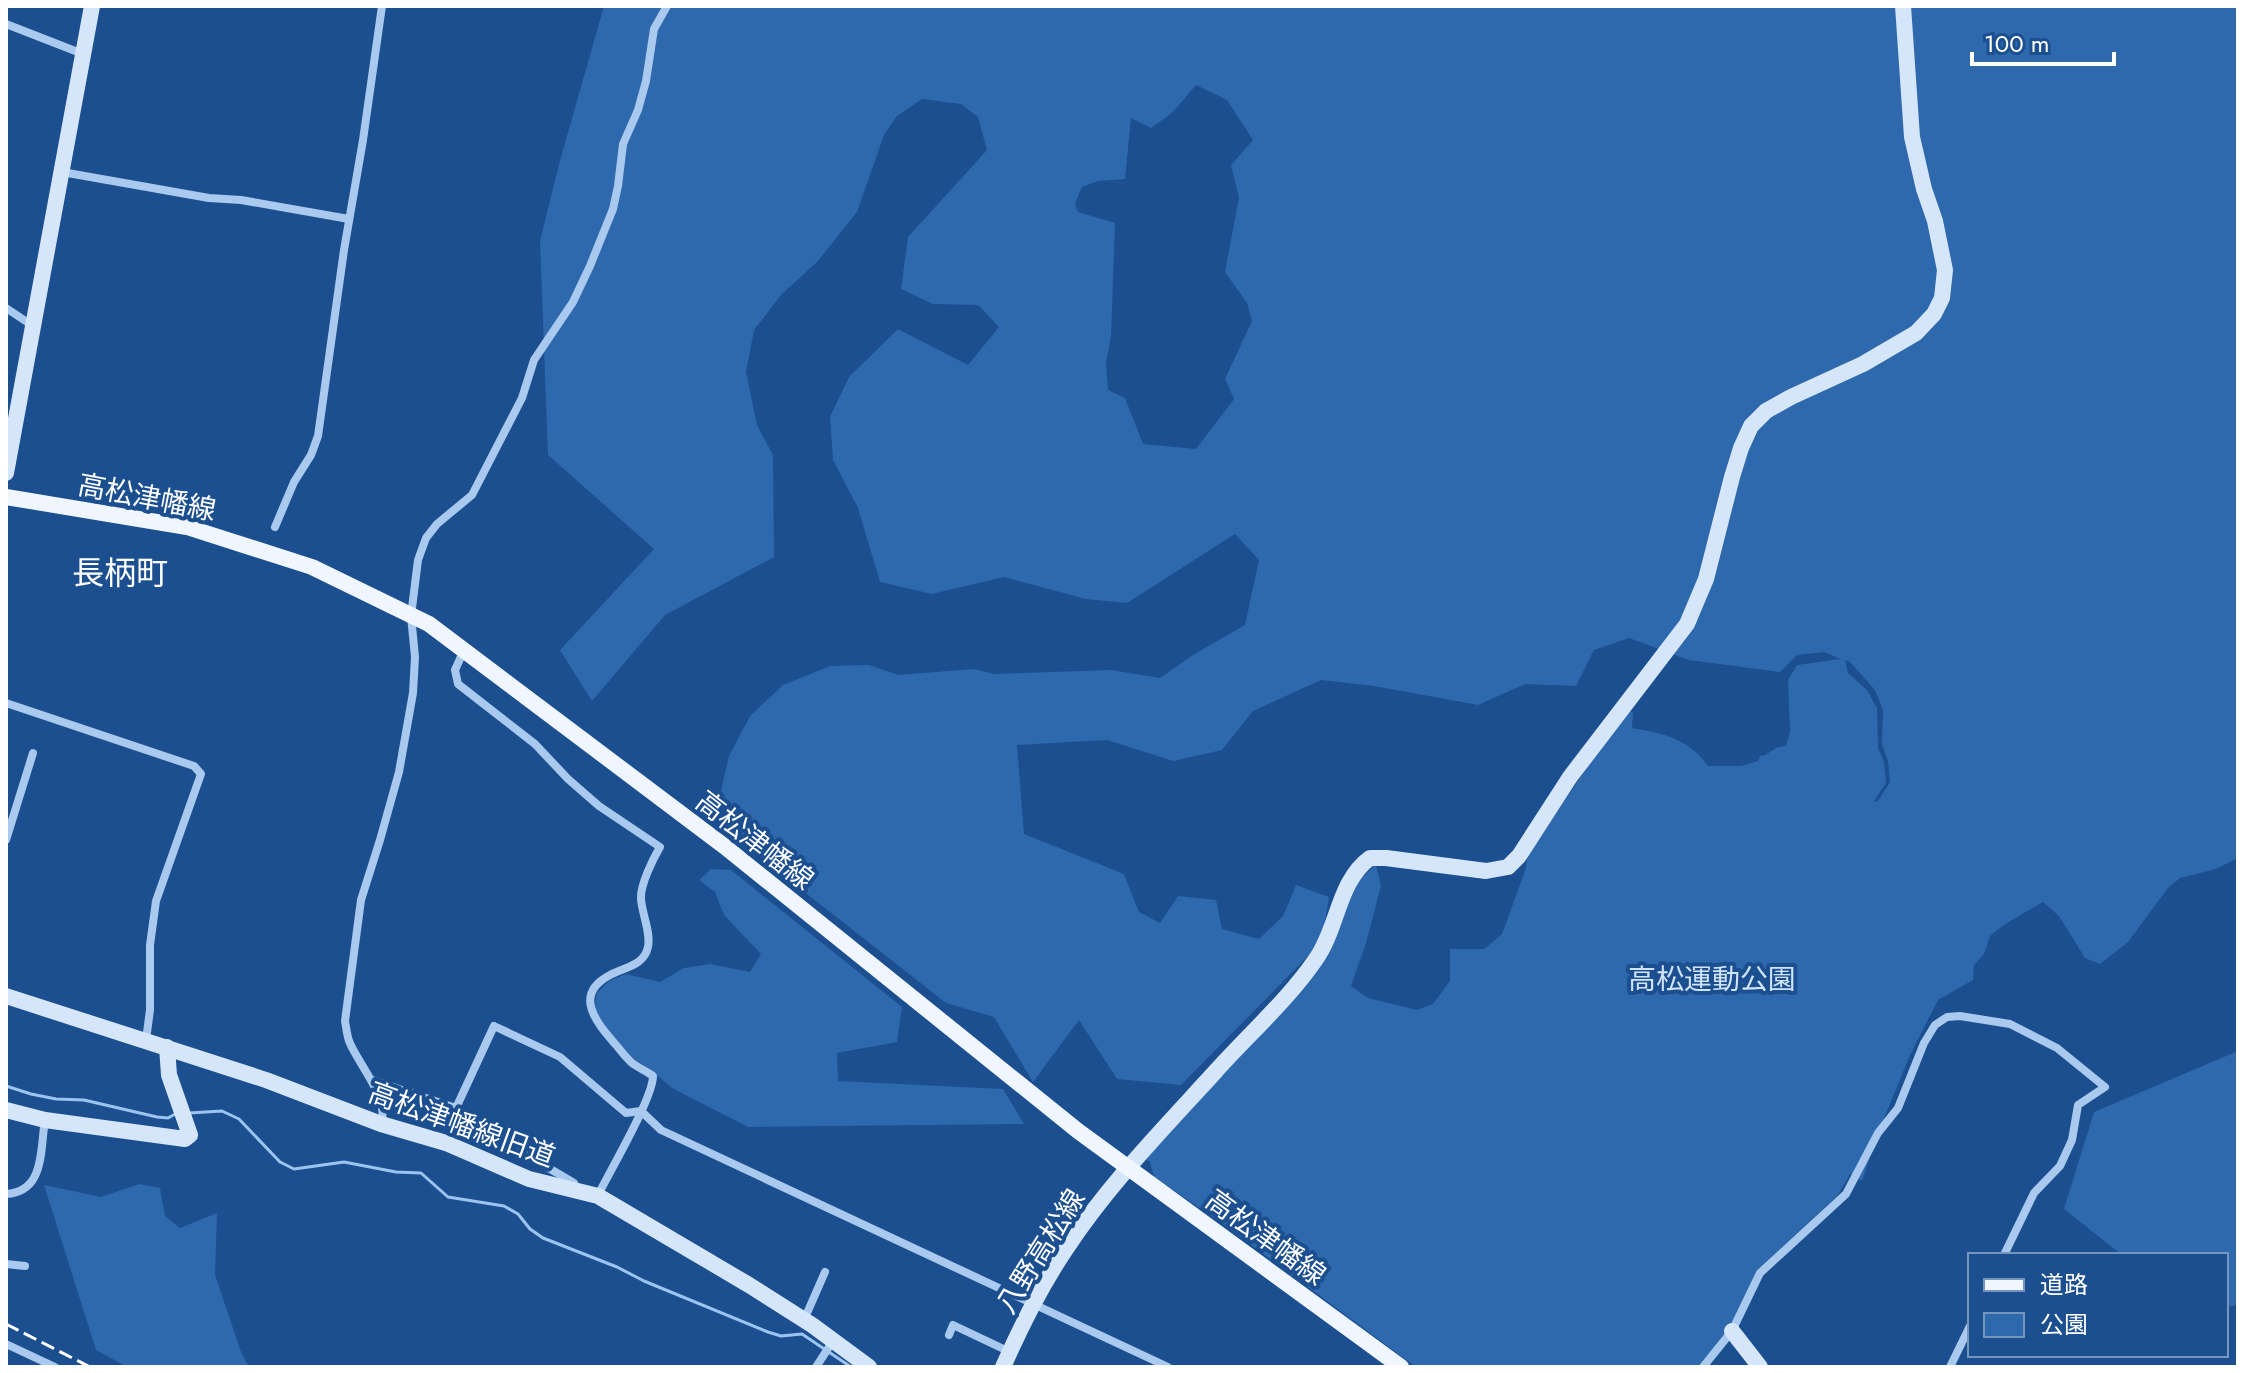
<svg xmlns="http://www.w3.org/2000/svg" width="2244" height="1373" font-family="Jost,'Noto Sans JP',sans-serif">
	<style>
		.green { fill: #2e69ad; fill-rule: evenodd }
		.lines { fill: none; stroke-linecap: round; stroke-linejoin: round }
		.stream { stroke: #9cc4f0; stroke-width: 3 }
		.street { stroke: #a9c9ee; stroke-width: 8 }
		.secondary { stroke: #d6e6fa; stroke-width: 16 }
		.primary { stroke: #f0f6ff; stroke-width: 16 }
		.rail { stroke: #fff; stroke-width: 3; stroke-dasharray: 14 6; stroke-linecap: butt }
		.labels { text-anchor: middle; stroke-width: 8; stroke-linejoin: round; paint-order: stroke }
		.street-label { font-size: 28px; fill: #fff; stroke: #1b4f8f }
		.park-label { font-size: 28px; fill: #cfe3fa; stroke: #1b4f8f }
		.quarter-label { font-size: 32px; fill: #fff; stroke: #1b4f8f }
	</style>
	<rect width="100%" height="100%" fill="#1b4f8f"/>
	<!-- green -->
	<g class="green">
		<path d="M604,6H2238V858L2216,869L2180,878L2168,888L2128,942L2100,964L2085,958L2059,916L2043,902L2005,924L1990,936L1984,954L1974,965L1973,980L1938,1000L1910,1055L1878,1133L1862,1181L1850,1174L1838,1195L1757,1270L1734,1322L1701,1367H1416L1216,1219L1154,1177L1150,1162L1146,1159L1277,1011L1358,880L1376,865L1381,886L1366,943L1351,986L1368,998L1417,1010L1433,1004L1450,981V949H1484L1502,934L1525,871L1528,855L1626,710L1633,712L1632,728C1662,733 1690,739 1708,766H1741L1758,761L1760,756L1765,755L1778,747L1786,746L1790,732L1788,680L1797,665L1841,659L1824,652L1797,655L1780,672L1689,660L1629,638L1594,650L1576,686L1525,684L1478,705L1374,686L1321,680L1253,711L1222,750L1173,761L1107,740L1017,745L1024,834L1124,874L1139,912L1160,923L1178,896L1216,900L1222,929L1259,939L1283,916L1296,885L1329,897L1325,922L1315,949L1181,1085L1117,1079L1079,1020L1033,1082L994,1017L946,1003L714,821L729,756L750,716L783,685L830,666L869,665L898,675L974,669L994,674L1111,670L1160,678L1193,655L1245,625L1259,560L1235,534L1127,603L1086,599L1004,577L932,594L880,582L858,508L833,460L830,417L849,377L898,329L968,365L999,327L978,305L933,304L901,289L908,237L987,150L978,117L961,104L922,99L897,116L884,135L857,212L818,261L781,295L754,330L746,372L757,425L773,455L774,557L665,615L592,701L560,650L654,549L548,455L540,241L559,164ZM1196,85L1227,100L1253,140L1231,165L1239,198L1225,272L1247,303L1252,321L1225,379L1234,399L1196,449L1143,444L1125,398L1108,390L1106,363L1111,336L1115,223L1078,212L1075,204L1082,187L1098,181L1125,179L1131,118L1151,128L1172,113ZM1845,660L1850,662L1875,690L1883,710L1882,744L1888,761L1890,782L1877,802L1874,801L1886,783L1884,762L1878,748L1877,708L1867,690L1848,673Z"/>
		<path d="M711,869L731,870L902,1007L897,1042L837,1053L838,1081L1003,1089L1024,1124L748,1127L672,1088L647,1067L627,1055L601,1026L594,1008L597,993L609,981L626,974L660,982L684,968L710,964L750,972L761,954L724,915L715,892L699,880Z"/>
		<path d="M2238,1051V1305L2226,1307V1255H2122L2064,1209L2094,1112Z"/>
		<path d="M139,1184L160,1188L165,1216L180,1228L217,1213L215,1275L241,1352L249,1367H127L96,1350L44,1185L101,1197Z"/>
	</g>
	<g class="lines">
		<!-- stream -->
		<g class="stream">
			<path d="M6,1086L31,1094L56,1099L84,1100L157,1117L168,1118L177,1113"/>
			<path d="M189,1113L222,1111L239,1119L280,1162L294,1169L344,1162L396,1172L421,1173L448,1197L504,1206L518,1214L530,1229L543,1238L617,1267L644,1281L768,1332L781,1336L802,1334L851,1367"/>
		</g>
		<!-- street -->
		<g class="street">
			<path d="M6,24L83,54"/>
			<path d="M62,172L209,198L241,200L349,219"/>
			<path d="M6,308L33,326"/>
			<path d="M275,527L294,482L311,455L318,436L344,250L363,140L382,6"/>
			<path d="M464,650L455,670L458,684L535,744L568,779L599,806L660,847C653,859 640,885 641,899C642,914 651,932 648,947C644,966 624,967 610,975C572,995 597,1023 616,1045C621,1051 626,1058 632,1063C639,1068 646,1071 653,1076C653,1098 610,1171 598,1195"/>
			<path d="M6,703L194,766L201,774L156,901L150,945V1010L146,1040"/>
			<path d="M6,840L33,753"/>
			<path d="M372,1080L456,1108L508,1144L574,1183L577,1190"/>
			<path d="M456,1108L494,1026L560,1057L626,1113L641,1111L661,1130L1168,1367"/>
			<path d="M381,1124C390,1098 358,1064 349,1041C347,1035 346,1027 345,1021L361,900L380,840L399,772L413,693L415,657L411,616L418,560L426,538L437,524L472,495L522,398L534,360L573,302L590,266L613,209L618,186L623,144L638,110L646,81L654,29L667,6"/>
			<path d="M6,1194C45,1192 40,1150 45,1120"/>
			<path d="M6,1264L25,1266"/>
			<path d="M804,1320L825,1272"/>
			<path d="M949,1335L953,1325L1010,1352"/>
			<path d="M6,1344L55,1367"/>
			<path d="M816,1367L833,1341"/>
			<path d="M1703,1367L1732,1331L1760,1273L1846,1194L1878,1133L1898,1108L1924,1043L1935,1025L1947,1017L1960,1016L2010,1024L2057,1048L2105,1087L2078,1105L2072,1140L2060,1166L2034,1193L2004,1255"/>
			<path d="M1950,1367L1970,1326"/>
		</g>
		<!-- secondary -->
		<g class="secondary">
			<path d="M6,473L92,6"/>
			<path d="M6,996L266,1080L381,1124L446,1143L529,1179L598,1196L749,1285L812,1325L869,1367"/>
			<path d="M6,1110L45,1120L185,1139L190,1135L169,1075L167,1047"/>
			<path d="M1732,1331L1760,1367"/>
			<path d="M1003,1367C1021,1326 1041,1286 1066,1249C1108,1185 1163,1129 1215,1072C1248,1035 1288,1000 1316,959C1338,928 1338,881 1370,858H1386L1486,871L1508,867L1519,856L1570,777L1687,624L1706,579L1732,477L1741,448L1751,426L1766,411L1791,397L1863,364L1916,333L1934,314L1942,298L1945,270L1935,221L1924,189L1912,137L1903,6"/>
		</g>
		<!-- primary -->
		<path class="primary" d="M6,497L187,527L312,567L429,624L724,846L1078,1131L1401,1367"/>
		<!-- rail -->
		<path class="rail" d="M6,1324L90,1367"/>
	</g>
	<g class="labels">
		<!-- street labels -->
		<g class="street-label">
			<text transform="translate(147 497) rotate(11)" y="10">高松津幡線</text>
			<text transform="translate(755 840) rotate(38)" y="10">高松津幡線</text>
			<text transform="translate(462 1124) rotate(20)" y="10">高松津幡線旧道</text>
			<text transform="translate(1266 1237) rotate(36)" y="10">高松津幡線</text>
			<text transform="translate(1040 1251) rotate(-58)" y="10">八野高松線</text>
		</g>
		<!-- park labels -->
		<g class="park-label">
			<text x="1712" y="989">高松運動公園</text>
		</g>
		<!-- quarter labels -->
		<g class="quarter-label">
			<text x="120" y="584">長柄町</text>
		</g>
	</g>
	<!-- border -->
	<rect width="2244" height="1373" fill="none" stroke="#ffffff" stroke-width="16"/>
	<!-- legend -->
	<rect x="1968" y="1253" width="260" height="104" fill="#1b4f8f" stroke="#7695bc" stroke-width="2"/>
	<rect x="1984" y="1279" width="40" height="12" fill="#f0f6ff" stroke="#7695bc" stroke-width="2"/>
	<text x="2040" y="1293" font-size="24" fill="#ffffff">道路</text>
	<rect x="1984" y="1313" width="40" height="24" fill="#2e69ad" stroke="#7695bc" stroke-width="2"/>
	<text x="2040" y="1333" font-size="24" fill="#ffffff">公園</text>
	<!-- scale -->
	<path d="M1972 52v12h142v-12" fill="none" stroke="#ffffff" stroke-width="4"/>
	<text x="1984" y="52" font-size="24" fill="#ffffff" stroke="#1b4f8f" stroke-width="6" paint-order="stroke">100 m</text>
</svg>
